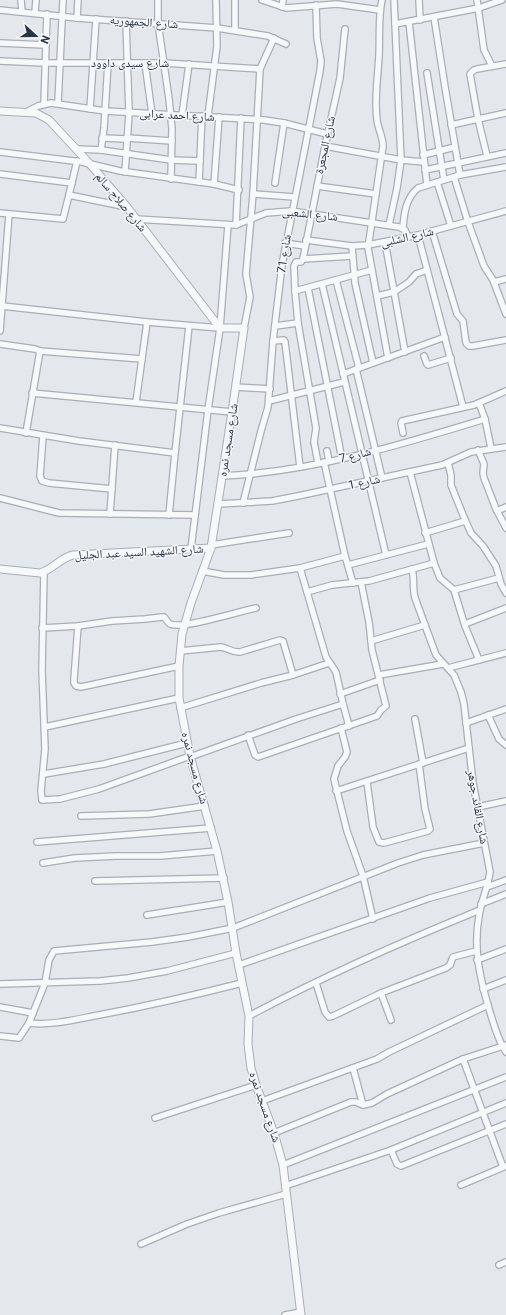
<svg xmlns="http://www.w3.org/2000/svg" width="506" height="1315" font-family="Roboto,'Noto Naskh Arabic',sans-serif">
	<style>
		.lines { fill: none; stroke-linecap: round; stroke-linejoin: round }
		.minor-casing { stroke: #a9aeb7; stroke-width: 8 }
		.tertiary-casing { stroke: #a9aeb7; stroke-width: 9 }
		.minor { stroke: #f7f8fa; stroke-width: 5.5 }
		.tertiary { stroke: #f7f8fa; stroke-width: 7 }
		.labels { text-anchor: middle; stroke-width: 3; stroke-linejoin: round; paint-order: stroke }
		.street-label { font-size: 12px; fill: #2b3445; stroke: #f4f6f9 }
	</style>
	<rect width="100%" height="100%" fill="#e4e7ec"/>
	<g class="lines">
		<defs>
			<g id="minor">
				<path d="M21,0L22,12"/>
				<path d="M158,0V23L169,99L172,129L171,179"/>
				<path d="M235,0V30"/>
				<path d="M262,0L286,8L337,4L380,10"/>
				<path d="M382,0C378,18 380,37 379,55C378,77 374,98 377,120C378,129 383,137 383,146L368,248L388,358"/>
				<path d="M419,0L420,20"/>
				<path d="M477,0L484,50L492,66"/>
				<path d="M282,7L283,0"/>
				<path d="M0,10L77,18L217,28L268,36L286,44"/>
				<path d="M35,13L36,0"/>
				<path d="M434,17L445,87L460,175"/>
				<path d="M77,18L78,0"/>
				<path d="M409,22L427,185"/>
				<path d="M395,24L479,8L502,0"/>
				<path d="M0,43L45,45"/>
				<path d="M0,61L45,63H164L260,69"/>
				<path d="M145,63L152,114"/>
				<path d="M427,73L444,180"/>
				<path d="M58,103L63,0"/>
				<path d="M44,104L47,14"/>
				<path d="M90,109L96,19"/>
				<path d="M28,111L38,106L51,103L105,111L264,120L284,123L327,134"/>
				<path d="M182,115L189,64"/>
				<path d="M208,116L217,46L216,0"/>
				<path d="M451,125L506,113"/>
				<path d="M102,138L127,139"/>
				<path d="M127,138L172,141"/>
				<path d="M325,146L401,160L424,162"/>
				<path d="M76,149L101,150L171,160L200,161"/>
				<path d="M101,150L104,128L108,63"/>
				<path d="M0,152L82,162L120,171L214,184L239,190"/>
				<path d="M423,155L455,147"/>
				<path d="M487,156L478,119L470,74L474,70L477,69L506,64"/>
				<path d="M425,170L506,153"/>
				<path d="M125,172L129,113L126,21"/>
				<path d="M0,174L72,183"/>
				<path d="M454,177L468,222L484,266L493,280L506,314"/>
				<path d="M199,182L202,116"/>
				<path d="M437,182L451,226"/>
				<path d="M275,183L284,123"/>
				<path d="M214,184L219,117"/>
				<path d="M317,186L376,194"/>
				<path d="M253,194L294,197"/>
				<path d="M69,195L77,161"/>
				<path d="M0,213L63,219L69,195L127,207"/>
				<path d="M136,219L236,225L266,213L291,211L399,227L405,230L408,237"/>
				<path d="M236,225L241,118"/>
				<path d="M389,225L397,188L401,160L394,0"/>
				<path d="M403,228C404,213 406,198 418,188L460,175L506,167"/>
				<path d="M432,231L457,314L463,321L466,343L469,346H473L506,340"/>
				<path d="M418,235L463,407"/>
				<path d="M306,240L352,246L368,245L418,235L506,211"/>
				<path d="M385,242L405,352"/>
				<path d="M285,243L305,246"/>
				<path d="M352,246L355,283L373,363"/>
				<path d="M303,259L325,146L340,78L345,29"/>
				<path d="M336,280L359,368"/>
				<path d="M494,282L506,279"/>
				<path d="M322,284L386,555"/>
				<path d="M308,288L342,459"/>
				<path d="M295,291L372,270"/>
				<path d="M377,296L394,292L409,282L416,274L427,270"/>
				<path d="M2,306L147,322L220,328"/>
				<path d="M275,326L298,323"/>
				<path d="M244,328L250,297L246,274L253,194L260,69L274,38"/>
				<path d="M0,331L9,214"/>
				<path d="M273,341L284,340L285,342L300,467"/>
				<path d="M0,344L35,349L40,351L26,433"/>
				<path d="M40,351L142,359"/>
				<path d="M424,356L427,364L428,365L451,358"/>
				<path d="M356,369L382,478"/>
				<path d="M343,374L445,337"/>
				<path d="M236,387L270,389"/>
				<path d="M32,393L232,412"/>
				<path d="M269,401L344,382"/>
				<path d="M136,402L147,322"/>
				<path d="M479,403L485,419L491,448"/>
				<path d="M0,428L79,441L175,453L169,515"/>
				<path d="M403,433L401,423L402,421L474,405L506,391"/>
				<path d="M43,436L40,476L42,481L49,483L112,489"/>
				<path d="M478,450L484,464L483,473L484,478L496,509L506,528"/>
				<path d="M327,451L329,461"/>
				<path d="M175,453L189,326"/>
				<path d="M324,462L345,556L353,583"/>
				<path d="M318,463L314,442L316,428L298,323L295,291L294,266L296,262H301L303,259L352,256"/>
				<path d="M448,463L451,475V485L463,515L471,533L483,546L496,566L501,584L506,593"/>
				<path d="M410,472L434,563L440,578L454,590L465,626L479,660"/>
				<path d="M222,476C312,472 400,445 485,419"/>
				<path d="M0,498L59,513L195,515"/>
				<path d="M243,503L261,431L268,407L273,341L282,265L320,71L321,61L317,38L316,5"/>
				<path d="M218,504L272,501L298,496L442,465L471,452L506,447"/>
				<path d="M497,511L506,507"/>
				<path d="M110,514L115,445"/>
				<path d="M425,533L465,521"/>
				<path d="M211,545L289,533"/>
				<path d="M191,549L208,410L220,328L228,225"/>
				<path d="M348,565L428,544"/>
				<path d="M300,568L326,657L336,672L343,704L349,726"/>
				<path d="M412,569C415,580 412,587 415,598L436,655L454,675L461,692L464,704L473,783L490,872C488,887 481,901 479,916C473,949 480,978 489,1009C494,1024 497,1039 506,1052"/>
				<path d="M202,571L224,575H251L300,568L345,556"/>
				<path d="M44,572L42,670L45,749L41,791L42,800L60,799L99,789L190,756"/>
				<path d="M454,590L499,578"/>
				<path d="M307,592L332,585L369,581L434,563"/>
				<path d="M465,624L506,608"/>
				<path d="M78,626L74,679V683L76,686L81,687L179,666"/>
				<path d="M42,628L78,626L112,621L145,619L162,617H164C166,619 168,623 170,624C182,630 240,611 256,608"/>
				<path d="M371,641L425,625"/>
				<path d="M180,651L221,647C228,648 233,653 240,652L280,640L283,641L293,675"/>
				<path d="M448,668L506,653"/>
				<path d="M379,675L443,664"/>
				<path d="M340,694L380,680"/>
				<path d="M180,708L261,683L293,675L329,663"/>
				<path d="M488,715L499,739L506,745"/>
				<path d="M415,719L423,763"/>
				<path d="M466,723L506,709"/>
				<path d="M45,727L179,698"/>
				<path d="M341,728L347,752L345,757L338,766L334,779L347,831L363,876L373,919"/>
				<path d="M248,735L255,755L258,757L377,716L381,710L386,706L372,650L369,622L361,582"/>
				<path d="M190,757L296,719L343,704"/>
				<path d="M44,774L104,764L187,743"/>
				<path d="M367,782L373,827L379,842L384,843L428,831L430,829L425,809L419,764"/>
				<path d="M336,791L469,748"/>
				<path d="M478,807L506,801"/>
				<path d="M81,816L149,814L205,806"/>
				<path d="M37,842L211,828"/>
				<path d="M43,863L75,858L116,856H160L217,851"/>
				<path d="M95,881L224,878"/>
				<path d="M487,887L506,880"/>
				<path d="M481,904L506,894"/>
				<path d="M147,915L228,902"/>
				<path d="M477,960L506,949"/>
				<path d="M239,965L430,898L488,882"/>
				<path d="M242,983C195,995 147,1006 99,1015C77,1019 51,1026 29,1023L45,983L49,960L54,951L152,942L188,937L233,928L398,863L423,855L484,843"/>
				<path d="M316,983L325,1012L329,1017L333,1016L381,993L446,968L450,965L453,957L476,951"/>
				<path d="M0,984L100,981L128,978L167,971L236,953"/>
				<path d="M483,989L506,980"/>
				<path d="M381,993L391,1020"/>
				<path d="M0,1007L33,1013"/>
				<path d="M249,1016C324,976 401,942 480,910"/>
				<path d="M0,1036L19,1038L29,1023"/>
				<path d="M463,1059L503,1167"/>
				<path d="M353,1068L363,1105"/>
				<path d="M262,1101L377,1059L389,1052L488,1005"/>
				<path d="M155,1118L256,1085"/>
				<path d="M274,1133L351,1102H356L363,1105L372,1103L387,1094L463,1059L506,1045"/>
				<path d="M391,1150L397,1164L401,1166L506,1124"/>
				<path d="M283,1165L506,1077"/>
				<path d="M461,1185L506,1166"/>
				<path d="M285,1186L391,1150L506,1103"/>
				<path d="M141,1244L187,1224L219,1213L286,1194"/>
				<path d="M499,1265L506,1262"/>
				<path d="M285,1315L301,1312"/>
			</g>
			<g id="tertiary">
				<path d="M0,111L36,113L49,120L89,163L127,207L220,328H244L232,412L211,548L191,603L182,634L179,666V698L190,756L217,851L228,902L236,953L249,1016L248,1044L251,1068L256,1085L274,1133L283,1165L301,1315"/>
				<path d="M0,569L40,573C52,570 60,558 73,555L211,548"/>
			</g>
		</defs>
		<!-- minor casing -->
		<use href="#minor" class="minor-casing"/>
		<!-- tertiary casing -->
		<use href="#tertiary" class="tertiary-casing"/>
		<!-- minor -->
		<use href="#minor" class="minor"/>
		<!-- tertiary -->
		<use href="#tertiary" class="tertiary"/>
	</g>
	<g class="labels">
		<!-- street labels -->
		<g class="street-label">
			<text transform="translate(144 22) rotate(4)" y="4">شارع الجمهوريه</text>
			<text x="130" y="67">شارع سيدى داوود</text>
			<text transform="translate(177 115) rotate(3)" y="4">شارع احمد عرابى</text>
			<text transform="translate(325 145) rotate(-78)" y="4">شارع المجعرة</text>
			<text transform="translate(121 202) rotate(50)" y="4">شارع صلاح سالم</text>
			<text transform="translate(310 214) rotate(6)" y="4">شارع الشعبى</text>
			<text transform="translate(407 237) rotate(-13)" y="4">شارع الشلبى</text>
			<text transform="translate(284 254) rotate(-81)" y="4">شارع 71</text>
			<text transform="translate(228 440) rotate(-81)" y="4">شارع مسجد نمره</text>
			<text transform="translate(355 455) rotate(-14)" y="4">شارع 7</text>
			<text transform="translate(364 482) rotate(-12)" y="4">شارع 1</text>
			<text transform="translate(139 552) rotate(-3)" y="4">شارع الشهيد السيد عبد الجليل</text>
			<text transform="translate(195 768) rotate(75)" y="4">شارع مسجد نمره</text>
			<text transform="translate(478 807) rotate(80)" y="4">شارع القائد جوهر</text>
			<text transform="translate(265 1107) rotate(71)" y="4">شارع مسجد نمره</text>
		</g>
	</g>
	<!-- north arrow -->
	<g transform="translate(36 36) rotate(111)" stroke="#f4f6f9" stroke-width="3" paint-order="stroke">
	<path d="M0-3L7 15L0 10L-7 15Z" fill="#2b3445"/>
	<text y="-6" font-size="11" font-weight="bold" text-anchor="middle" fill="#2b3445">N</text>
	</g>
</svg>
